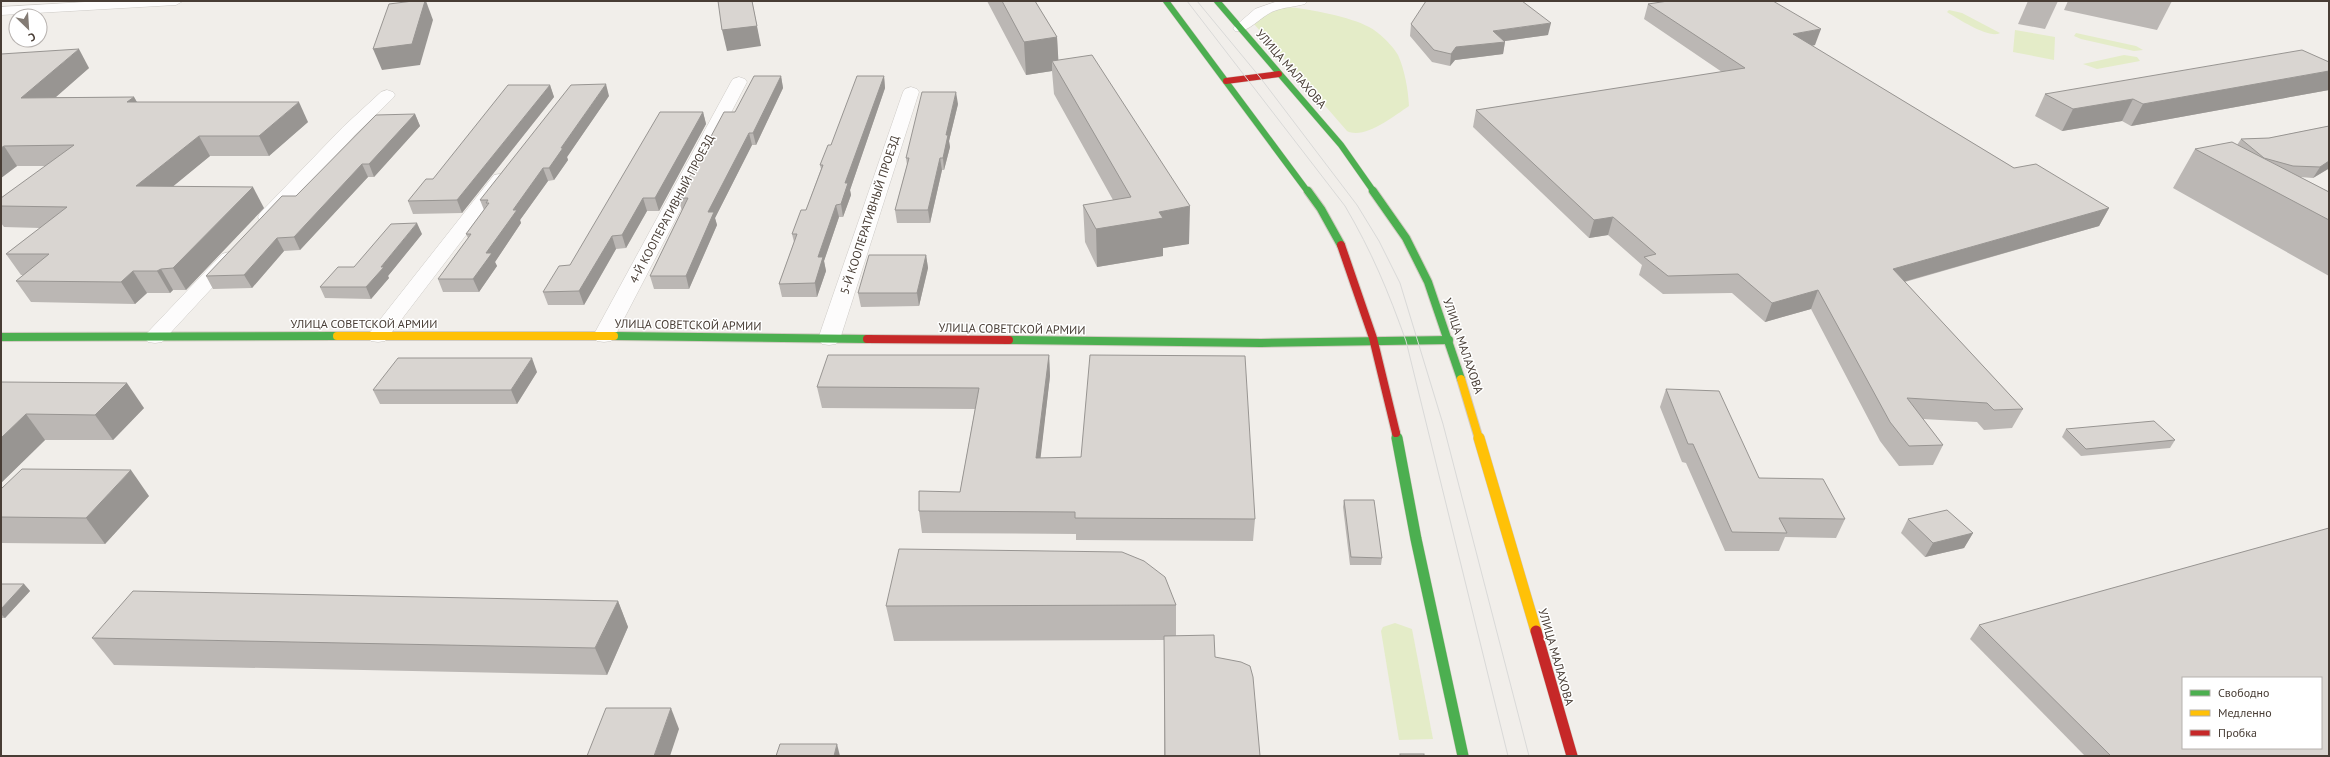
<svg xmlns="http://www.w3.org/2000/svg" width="2330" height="757" font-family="'PT Sans',sans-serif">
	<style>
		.green { fill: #e4ecc8 }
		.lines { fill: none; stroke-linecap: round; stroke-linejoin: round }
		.street-casing { stroke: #cdcac6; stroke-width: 1 }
		.fast-far2-casing { stroke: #d2cbc2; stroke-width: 7 }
		.fast-far1-casing { stroke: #d2cbc2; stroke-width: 10 }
		.fast-casing { stroke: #d2cbc2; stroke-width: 12 }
		.slow-far1-casing { stroke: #d2cbc2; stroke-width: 10 }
		.slow-casing { stroke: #d2cbc2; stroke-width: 12 }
		.jam-far2-casing { stroke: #d2cbc2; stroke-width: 7 }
		.jam-far1-casing { stroke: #d2cbc2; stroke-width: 10 }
		.jam-casing { stroke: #d2cbc2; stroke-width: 12 }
		.street { fill: #fdfcfc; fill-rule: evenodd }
		.fast-far2 { stroke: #4caf50; stroke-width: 6 }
		.fast-far1 { stroke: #4caf50; stroke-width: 8 }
		.fast { stroke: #4caf50; stroke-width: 11 }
		.slow-far1 { stroke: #ffc107; stroke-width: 8 }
		.slow { stroke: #ffc107; stroke-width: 11 }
		.jam-far2 { stroke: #c62828; stroke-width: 6 }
		.jam-far1 { stroke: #c62828; stroke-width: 8 }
		.jam { stroke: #c62828; stroke-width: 11 }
		.tram { stroke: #d9d9d8; stroke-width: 1 }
		.wall { fill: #bbb7b4 }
		.shaded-wall { fill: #989592 }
		.building { fill: #d9d5d1; stroke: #989592; fill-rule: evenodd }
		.labels { text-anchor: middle; stroke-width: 3; stroke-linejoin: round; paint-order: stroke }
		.street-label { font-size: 12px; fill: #483d35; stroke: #fff }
	</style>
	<rect width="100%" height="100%" fill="#f1eeea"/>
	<!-- green -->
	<g class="green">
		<path d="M1288,7C1309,9 1351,17 1369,27C1378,31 1394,47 1398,55C1405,71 1408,89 1409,106C1394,116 1364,140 1347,131L1254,24L1274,9Z"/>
		<path d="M1949,10L1962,13L2000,33C1990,39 1960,20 1950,14L1947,12Z"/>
		<path d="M2015,30L2055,37L2054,60L2013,52Z"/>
		<path d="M2076,33L2136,46L2143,50L2134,51L2081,39L2074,36Z"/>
		<path d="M2124,55L2137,57L2140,61L2097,69L2083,64Z"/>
		<path d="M1395,623L1412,629L1433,739L1399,740L1381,631L1383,627Z"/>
	</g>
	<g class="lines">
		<defs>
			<g id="street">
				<path d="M102,1H183L176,5L1,15V7Z"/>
				<path d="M1278,1H1307L1305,4C1294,7 1284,7 1274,11C1261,16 1248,34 1235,31L1233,28L1255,9Z"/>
				<path d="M739,77L745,79L747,82L615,336L611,341L604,342L597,341L593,336L731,82L733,79Z"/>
				<path d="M911,87L917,89L919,92L840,339L836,344L829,345L822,344L818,339L903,92L905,89Z"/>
				<path d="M387,90L393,92L395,95L393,98L355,135L274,221L267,223L260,221L258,217L260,213L343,127L381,92Z"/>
				<path d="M500,174L506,175L509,179L385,341L378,342L371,341L367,336L371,331L494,175Z"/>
				<path d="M229,252L236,254L239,258L236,262L162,342L155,343L148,342L144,337L148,332L222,254Z"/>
			</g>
			<g id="fast-far2">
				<path d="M1166,1L1308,192"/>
				<path d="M1217,1L1341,145L1374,192"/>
			</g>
			<g id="fast-far1">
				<path d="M1308,191L1321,209L1341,245"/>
				<path d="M1373,191L1406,238L1428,282L1461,379"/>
				<path d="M614,336L867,339"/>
				<path d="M1,337L337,336"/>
				<path d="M1009,340L1261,343L1449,340"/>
				<path d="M1396,433L1397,439"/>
			</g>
			<path id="fast" d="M1397,438L1416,539L1463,756"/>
			<g id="slow-far1">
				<path d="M337,336H614"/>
				<path d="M1461,379L1479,439"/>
			</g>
			<path id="slow" d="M1479,438L1536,631"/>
			<path id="jam-far2" d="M1226,81L1279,74"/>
			<g id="jam-far1">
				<path d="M1341,245L1373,338L1396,433"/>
				<path d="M867,339L1009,340"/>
			</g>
			<path id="jam" d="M1536,631L1572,756"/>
		</defs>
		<!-- street casing -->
		<use href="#street" class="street-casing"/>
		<!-- fast-far2 casing -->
		<use href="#fast-far2" class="fast-far2-casing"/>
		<!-- fast-far1 casing -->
		<use href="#fast-far1" class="fast-far1-casing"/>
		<!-- fast casing -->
		<use href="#fast" class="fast-casing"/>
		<!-- slow-far1 casing -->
		<use href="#slow-far1" class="slow-far1-casing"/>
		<!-- slow casing -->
		<use href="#slow" class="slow-casing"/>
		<!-- jam-far2 casing -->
		<use href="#jam-far2" class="jam-far2-casing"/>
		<!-- jam-far1 casing -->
		<use href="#jam-far1" class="jam-far1-casing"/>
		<!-- jam casing -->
		<use href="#jam" class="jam-casing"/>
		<!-- street -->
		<use href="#street" class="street"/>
		<!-- fast-far2 -->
		<use href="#fast-far2" class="fast-far2"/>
		<!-- fast-far1 -->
		<use href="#fast-far1" class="fast-far1"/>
		<!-- fast -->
		<use href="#fast" class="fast"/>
		<!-- slow-far1 -->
		<use href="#slow-far1" class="slow-far1"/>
		<!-- slow -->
		<use href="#slow" class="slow"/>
		<!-- jam-far2 -->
		<use href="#jam-far2" class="jam-far2"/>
		<!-- jam-far1 -->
		<use href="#jam-far1" class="jam-far1"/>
		<!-- jam -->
		<use href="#jam" class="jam"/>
		<!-- tram -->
		<g class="tram">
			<path d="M1187,1L1345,206C1372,252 1388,291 1406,341L1508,756"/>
			<path d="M1197,1L1259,76L1357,205L1379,241L1400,283L1443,424L1529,756"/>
		</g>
	</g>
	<!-- wall -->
	<g class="wall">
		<path d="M987,1H1035L1057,37L1058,60L1189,244L1163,248V256L1097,267L1085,242L1083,205L1113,200L1054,94L1052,71L1026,75Z"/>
		<path d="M2028,1H2058L2045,29L2018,24Z"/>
		<path d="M2068,1H2172L2157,30L2064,10Z"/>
		<path d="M1648,4L1815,45L1812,46L2014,168L2109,208L2099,226L1905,282L2023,409L2012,428L1984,430L1977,422L1923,419L1943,445L1933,465L1899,466L1880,441L1811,309L1765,322L1732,293L1663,294L1639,275L1642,265L1608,235L1589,238L1473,127L1476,110L1722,72L1644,19Z"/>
		<path d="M1411,24L1548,35L1505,41L1503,54L1455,60L1450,66L1432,62L1410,36Z"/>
		<path d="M1,54L89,68L56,97H134L137,102L308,122L269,156H210L173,186L264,208L186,290H173L170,293H147L135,304L31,302L16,281L23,275H21L6,254L40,228L4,227L1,223V198L46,166H17L1,178Z"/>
		<path d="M2329,62V90L2131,126L2122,121L2062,131L2035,116L2045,94Z"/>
		<path d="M781,76L783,88L756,145H752L715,218L717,225L689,289H654L650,276L682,211L678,198L735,112Z"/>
		<path d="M884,76L885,88L850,190L851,195L843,217H839L824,261L826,271L817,297H782L779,284L794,242L792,234L806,210L821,169L820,165L831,145Z"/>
		<path d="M550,85L554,97L462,213L413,214L408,201Z"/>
		<path d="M609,96L567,157L568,160L554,180L548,181L520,220L521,223L495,262L497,266L479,292H443L438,279L468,238L466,234L484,210L480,200Z"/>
		<path d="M958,104L949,141L950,147L944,170H942L930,223H897L895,210L907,165L906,158Z"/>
		<path d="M703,112L706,124L659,211H647L626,248L616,249L584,305H548L543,292L570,265Z"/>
		<path d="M415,114L420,126L374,177H368L300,250L284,251L252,288L213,289L206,276L296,196Z"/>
		<path d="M2329,126V169H2328L2313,178L2300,177L2329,192V276L2173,188L2195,149L2237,145L2241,139L2269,138Z"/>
		<path d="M422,234L388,276L389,278L371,299L325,298L320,287L354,267Z"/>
		<path d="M926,255L928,268L919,306L861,307L858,293Z"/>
		<path d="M1049,355L1050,376L1040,458L1255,519L1253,541L1076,540V534L922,533L919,511L960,492L975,409L822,408L817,387Z"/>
		<path d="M537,372L517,404H380L373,390Z"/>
		<path d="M1,382L144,408L113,440H45L1,483Z"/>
		<path d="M1666,389L1759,478L1845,519L1836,538L1785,537L1779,551H1725L1686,463L1682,462L1660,407Z"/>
		<path d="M2066,429L2175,440L2170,448L2081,456L2062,437Z"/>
		<path d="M1,489L149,496L105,544L1,543Z"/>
		<path d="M1344,500L1382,558L1381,565H1350L1343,507Z"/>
		<path d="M1908,519L1973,533L1964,548L1925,557L1901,533Z"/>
		<path d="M1,584H24L30,591L5,618H1Z"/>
		<path d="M618,601L628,627L607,675L114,665L92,638Z"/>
		<path d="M1176,605V636L1215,657L1260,756H1164V640L894,641L886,606Z"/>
		<path d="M1979,625L2329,756H2085L1970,639Z"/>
	</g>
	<!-- shaded-wall -->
	<g class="shaded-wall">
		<path d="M425,1H426L433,20L420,65L382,70L373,49Z"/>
		<path d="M752,1L761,46L727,51L722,30Z"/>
		<path d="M1551,23L1548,35L1491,43L1493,31Z"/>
		<path d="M1821,29L1815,45L1788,50L1793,34Z"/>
		<path d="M1057,37L1059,70L1052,61V71L1026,75L1024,42Z"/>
		<path d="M1505,42L1503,54L1455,60L1450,66L1451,54L1456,47Z"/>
		<path d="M79,49L89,68L33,117L21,98Z"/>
		<path d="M2329,71V90L2131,126L2143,104Z"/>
		<path d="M781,76L783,88L756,145L753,133Z"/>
		<path d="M884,76L885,88L850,190L851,195L843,217L841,204L845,183Z"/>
		<path d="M606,84L609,96L567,157L568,160L554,180L549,168L561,148Z"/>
		<path d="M550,85L554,97L462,213L457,200Z"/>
		<path d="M956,92L958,104L949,141L950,147L944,170L943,158L946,135Z"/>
		<path d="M134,97L145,117L127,102Z"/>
		<path d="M2133,99L2122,121L2062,131L2073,109Z"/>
		<path d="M299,102L308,122L269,156L259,136Z"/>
		<path d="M703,112L706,124L659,211L655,198Z"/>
		<path d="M415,114L420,126L374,177L369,164Z"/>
		<path d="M749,133L752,145L715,218L717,225L689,289L686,276L708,212Z"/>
		<path d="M199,136L210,156L148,207L136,186Z"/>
		<path d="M4,146L17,166L1,178V148Z"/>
		<path d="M940,158L942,170L930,223L928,210Z"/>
		<path d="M2329,161V167L2328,169L2313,178L2320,167Z"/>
		<path d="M362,164L368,177L300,250L294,237Z"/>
		<path d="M543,168L548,181L520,220L521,223L495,262L497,266L479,292L473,279L486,253L513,210Z"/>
		<path d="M253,187L264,208L186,290L173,268Z"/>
		<path d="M643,198L647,211L626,248L622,235Z"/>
		<path d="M836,205L839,217L824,261L826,271L817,297L815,283L818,257Z"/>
		<path d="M1190,206L1189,244L1163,248V256L1097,267L1096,229L1159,212Z"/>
		<path d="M2109,208L2099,226L1885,287L1893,269Z"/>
		<path d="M1613,217L1608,235L1589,238L1594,220Z"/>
		<path d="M417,223L422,234L388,276L389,278L371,299L366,287L381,267Z"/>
		<path d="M612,236L616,249L584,305L579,291Z"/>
		<path d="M277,238L284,251L252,288L244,275Z"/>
		<path d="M926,255L928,268L919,306L917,293Z"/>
		<path d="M161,269L173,290L170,293L157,271Z"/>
		<path d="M133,271L147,293L135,304L121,282Z"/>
		<path d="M1818,290L1811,309L1765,322L1772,303Z"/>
		<path d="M1049,355L1050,376L1038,480L1036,458Z"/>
		<path d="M532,358L537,372L517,404L511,390Z"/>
		<path d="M127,383L144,408L113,440L95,415Z"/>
		<path d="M26,414L45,440L1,483V438Z"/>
		<path d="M131,470L149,496L105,544L86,518Z"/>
		<path d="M1973,533L1964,548L1925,557L1933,543Z"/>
		<path d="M24,584L30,591L5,618L1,614V609Z"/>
		<path d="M618,601L628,627L607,675L595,648Z"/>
		<path d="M671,708L679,729L670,756H654Z"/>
		<path d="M837,744L840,756H834Z"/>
	</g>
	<!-- building -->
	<g class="building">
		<path d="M413,1H425L412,44L373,49L389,4Z"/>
		<path d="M718,1H752L757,26L722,30Z"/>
		<path d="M1002,1H1035L1057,37L1024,42Z"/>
		<path d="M1426,1H1522L1551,23L1493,31L1505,42L1456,47L1451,54L1434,50L1411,24Z"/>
		<path d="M1668,1H1773L1821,29L1793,34L2014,168L2036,164L2109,208L1893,269L2023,409L1994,410L1987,403L1907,398L1943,445L1909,446L1890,422L1818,290L1772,303L1738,274L1668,276L1644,257L1656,254L1613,217L1594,220L1476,110L1745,68L1648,4Z"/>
		<path d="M79,49L21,98L134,97L127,102H299L259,136H199L136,186L253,187L173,268L161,269L157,271H133L121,282L16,281L49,254H6L67,207L1,206V198L74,145L4,146L1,148V54Z"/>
		<path d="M2302,50L2329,62V71L2143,104L2133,99L2073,109L2045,94Z"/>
		<path d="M1092,55L1190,206L1159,212L1163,218L1096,229L1083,205L1131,197L1052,61Z"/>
		<path d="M754,76H781L753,133H749L708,212H714L686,276H650L688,198H678L724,112H735Z"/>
		<path d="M857,76H884L845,183H848L841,204L836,205L818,257H823L815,283L779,284L797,234H792L801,210H806L823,165H820L828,145H831Z"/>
		<path d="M606,84L561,148H563L549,168H543L513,210H517L486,253H492L473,279H438L471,234H466L489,203H486L488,200H480L571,85Z"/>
		<path d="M508,85H550L457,200L408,201L426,179H433Z"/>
		<path d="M922,92H956L946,135H948L943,158H940L928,210H895L909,158H906Z"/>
		<path d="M660,112H703L655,198H643L622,235L612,236L579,291L543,292L559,266L570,265Z"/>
		<path d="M415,114L369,164H362L294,237L277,238L244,275L206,276L282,196H296L376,115Z"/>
		<path d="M2329,126V161L2320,167L2293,166L2264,158L2241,139L2269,138Z"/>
		<path d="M2232,142L2329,192V220L2195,149Z"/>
		<path d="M417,223L381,267H384L366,287H320L338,267H354L391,224Z"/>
		<path d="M869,255H926L917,293H858Z"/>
		<path d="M828,355H1049L1036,458L1081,457L1090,355L1245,356L1255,519L1075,518V512L919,511V491L960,492L979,388L817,387Z"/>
		<path d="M398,358H532L511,390H373Z"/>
		<path d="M1,382L127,383L95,415L26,414L1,438Z"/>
		<path d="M1666,389L1719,391L1759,478L1823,479L1845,519L1779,518L1787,533L1732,532L1693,444H1688Z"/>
		<path d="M2154,421L2175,440L2086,449L2066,429Z"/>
		<path d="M22,469L131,470L86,518L1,517V489Z"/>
		<path d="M1344,500H1374L1382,558L1351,557Z"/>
		<path d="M1947,510L1973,533L1933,543L1908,519Z"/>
		<path d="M2329,528V756H2111L1979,625ZM2183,678H2321V748H2183Z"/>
		<path d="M899,549L1122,552L1144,561L1165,577L1176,605L886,606Z"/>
		<path d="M1,584H24L1,609Z"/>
		<path d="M133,591L618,601L595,648L92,638Z"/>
		<path d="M1214,635L1215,657L1241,662L1250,666L1253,677L1260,756H1165L1164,636Z"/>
		<path d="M606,708H671L654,756H587Z"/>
		<path d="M780,744H837L834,756H776Z"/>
		<rect x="1400" y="754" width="24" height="2"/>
	</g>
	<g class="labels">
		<!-- street labels -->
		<g class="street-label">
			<text transform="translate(1291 69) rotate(49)" y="4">УЛИЦА МАЛАХОВА</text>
			<text transform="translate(672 209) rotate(-62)" y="4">4-Й КООПЕРАТИВНЫЙ ПРОЕЗД</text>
			<text transform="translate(870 215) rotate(-72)" y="4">5-Й КООПЕРАТИВНЫЙ ПРОЕЗД</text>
			<text x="364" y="328">УЛИЦА СОВЕТСКОЙ АРМИИ</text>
			<text transform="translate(688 325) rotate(1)" y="4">УЛИЦА СОВЕТСКОЙ АРМИИ</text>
			<text transform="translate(1012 329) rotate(1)" y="4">УЛИЦА СОВЕТСКОЙ АРМИИ</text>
			<text transform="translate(1463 346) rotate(71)" y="4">УЛИЦА МАЛАХОВА</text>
			<text transform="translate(1556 657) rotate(74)" y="4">УЛИЦА МАЛАХОВА</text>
		</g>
	</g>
	<!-- border -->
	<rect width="2330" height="757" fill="none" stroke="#483d35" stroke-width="4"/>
	<!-- legend -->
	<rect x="2182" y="677" width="140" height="72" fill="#ffffff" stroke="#b6b1ae"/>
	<rect x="2190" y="690" width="20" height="6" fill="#4caf50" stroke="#b6b1ae"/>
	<text x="2218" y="697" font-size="12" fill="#483d35">Свободно</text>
	<rect x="2190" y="710" width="20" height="6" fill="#ffc107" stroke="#b6b1ae"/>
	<text x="2218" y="717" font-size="12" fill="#483d35">Медленно</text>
	<rect x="2190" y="730" width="20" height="6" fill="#c62828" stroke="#b6b1ae"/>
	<text x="2218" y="737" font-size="12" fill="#483d35">Пробка</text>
	<!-- north arrow -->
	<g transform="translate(28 28) rotate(155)"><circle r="19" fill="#ffffff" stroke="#b6b1ae"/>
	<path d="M0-3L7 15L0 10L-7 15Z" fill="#837b74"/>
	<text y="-6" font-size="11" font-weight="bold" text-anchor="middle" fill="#483d35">С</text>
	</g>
</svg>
